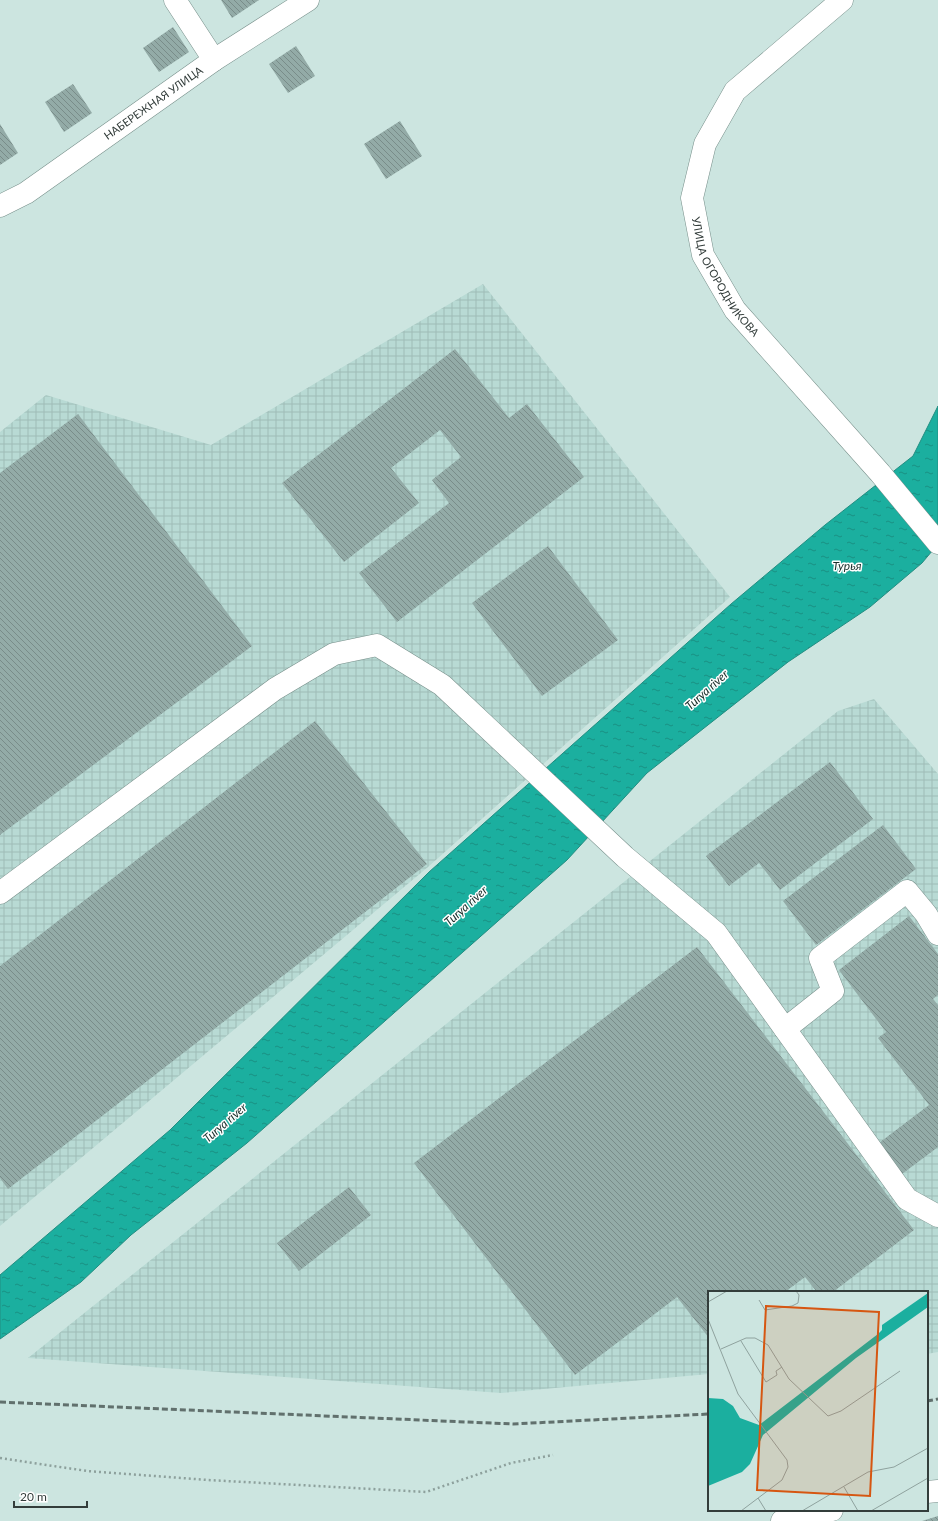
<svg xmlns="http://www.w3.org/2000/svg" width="938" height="1521" font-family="Lato,sans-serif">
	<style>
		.industrial { fill: url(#industrial-grid) }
		.water { fill: url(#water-ripples); stroke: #228d81 }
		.building { fill: url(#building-back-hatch) }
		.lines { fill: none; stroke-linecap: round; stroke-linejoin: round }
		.minor-casing { stroke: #78908b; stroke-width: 23 }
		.path { stroke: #8da09c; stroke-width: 2.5; stroke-dasharray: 2 3; stroke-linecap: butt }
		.minor { stroke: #fff; stroke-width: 22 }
		.rail { stroke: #61706d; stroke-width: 3; stroke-dasharray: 6 3; stroke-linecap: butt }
		.labels { text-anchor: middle; stroke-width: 3; stroke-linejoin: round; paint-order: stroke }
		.street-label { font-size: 11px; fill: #333d3b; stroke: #fff }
		.water-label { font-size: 12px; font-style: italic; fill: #182e2a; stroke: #fff }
		.inset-road { fill: none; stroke: #8fa29e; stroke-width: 1 }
		.view { fill: #d65611; fill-opacity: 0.15; stroke: #d65611; stroke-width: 2 }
		.inset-edge { fill: none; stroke: #333d3b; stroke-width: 2 }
	</style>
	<defs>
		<pattern id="industrial-grid" width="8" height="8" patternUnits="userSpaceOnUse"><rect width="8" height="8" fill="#b8dad4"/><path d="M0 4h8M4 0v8" fill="none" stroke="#9fbcb7"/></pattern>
		<pattern id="water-ripples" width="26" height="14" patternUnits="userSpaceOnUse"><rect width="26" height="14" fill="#1baf9f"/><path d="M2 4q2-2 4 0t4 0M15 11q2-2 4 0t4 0" fill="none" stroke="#199083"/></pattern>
		<pattern id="building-back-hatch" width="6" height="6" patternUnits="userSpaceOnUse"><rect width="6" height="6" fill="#93aba7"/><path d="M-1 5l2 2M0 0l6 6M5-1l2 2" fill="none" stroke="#798c89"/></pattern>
	</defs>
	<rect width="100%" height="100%" fill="#cce5e0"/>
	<!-- industrial -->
	<g class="industrial">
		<path d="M483,284L730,597L428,867L0,1226V432L46,395L211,445Z"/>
		<path d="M874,699L938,774V1352L927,1354V1292H709V1374L501,1393L28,1358L838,711Z"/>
	</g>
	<!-- water -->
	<path class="water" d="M938,406V544L922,563L870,607L788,662L647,773L567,860L247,1143L131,1235L81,1282L0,1339V1275L170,1130L429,872L731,604L825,525L913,456Z"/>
	<!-- building -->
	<g class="building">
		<path d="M221,0H259L232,18Z"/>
		<path d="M173,27L189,52L159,72L143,48Z"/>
		<path d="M296,46L315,76L288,93L269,64Z"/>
		<path d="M73,84L92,113L64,132L45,102Z"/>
		<path d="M400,121L422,156L386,179L364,144Z"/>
		<path d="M0,124L18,153L0,165Z"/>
		<path d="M455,349L509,418L527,404L584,477L397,622L359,573L449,503L432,480L461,457L440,430L391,468L419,503L344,562L282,483Z"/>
		<path d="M78,414L252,646L0,835V473Z"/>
		<path d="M548,546L618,640L542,696L472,603Z"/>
		<path d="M315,721L427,864L8,1189L0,1178V966Z"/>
		<path d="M830,762L873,819L780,890L759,863L729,886L706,856Z"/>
		<path d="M883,825L916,869L816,945L783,901Z"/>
		<path d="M909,916L938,954V995L933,999L938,1005V1147L902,1174L879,1143L929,1105L878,1038L886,1032L839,970Z"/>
		<path d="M697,947L914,1230L833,1292H817L805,1277L785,1292H709V1338L677,1297L575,1375L414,1163Z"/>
		<path d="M349,1187L371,1215L299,1271L277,1243Z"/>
		<path d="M938,1516V1521H922Z"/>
	</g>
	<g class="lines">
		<defs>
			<g id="minor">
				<path d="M175,0L214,60"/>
				<path id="s1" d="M842,0L735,91L705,144L692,198L703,255L735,310L880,473L938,543"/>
				<path id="s2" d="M0,206L26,193L214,60L308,0"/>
				<path d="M0,893L275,689L334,654L377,645L442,685L625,857L716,933L907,1199L938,1216"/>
				<path d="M785,1029L833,991L820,958L907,891L926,914L938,934"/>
				<path d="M927,1492L938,1491"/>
				<path d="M782,1521L832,1510"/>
			</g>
		</defs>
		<!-- minor casing -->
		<use href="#minor" class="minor-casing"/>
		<!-- path -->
		<path class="path" d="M0,1458L87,1471L208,1480L426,1492L511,1463L553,1455"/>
		<!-- minor -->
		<use href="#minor" class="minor"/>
		<!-- rail -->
		<g class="rail">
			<path d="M927,1401L938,1399"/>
			<path d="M0,1402L513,1424L709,1414"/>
		</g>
	</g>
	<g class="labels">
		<!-- street labels -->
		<g class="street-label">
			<text dy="4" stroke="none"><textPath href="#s2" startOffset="185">НАБЕРЕЖНАЯ УЛИЦА</textPath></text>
			<text dy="4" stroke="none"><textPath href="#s1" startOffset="344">УЛИЦА ОГОРОДНИКОВА</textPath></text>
		</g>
		<!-- water labels -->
		<g class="water-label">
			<text x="847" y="570">Турья</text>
			<text transform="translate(707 690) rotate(-42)" y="4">Turya river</text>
			<text transform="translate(466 906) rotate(-42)" y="4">Turya river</text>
			<text transform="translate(225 1123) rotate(-41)" y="4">Turya river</text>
		</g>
	</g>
	<!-- overview -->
	<g transform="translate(708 1291)">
		<rect width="220" height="220" fill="#cce5e0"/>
		<path d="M220,2V16L148,67L55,144L42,173L34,181L0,195V107L15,108L25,115L32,127L51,134L170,43L174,39V34Z" fill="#1baf9f"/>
		<path class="inset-road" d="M51,9L57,19L84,15L90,12L91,4L88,0M0,11L19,0M0,28L30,103L79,169L80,176L74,189L33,220M33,50L58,91L69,84L68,80L74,76M13,58L38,47H47L60,54L81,88L120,125L133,120L192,80M136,196L150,220M50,207L58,220M94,220L160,181L186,176L220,157M163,220L220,187"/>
		<path class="view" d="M58,15L171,21L162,205L49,199Z"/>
		<rect width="220" height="220" class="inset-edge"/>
	</g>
	<!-- scale -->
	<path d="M14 1501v6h73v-6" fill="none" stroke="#333d3b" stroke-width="2"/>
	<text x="20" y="1501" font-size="12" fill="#333d3b" stroke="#ffffff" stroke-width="3" paint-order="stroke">20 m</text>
</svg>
